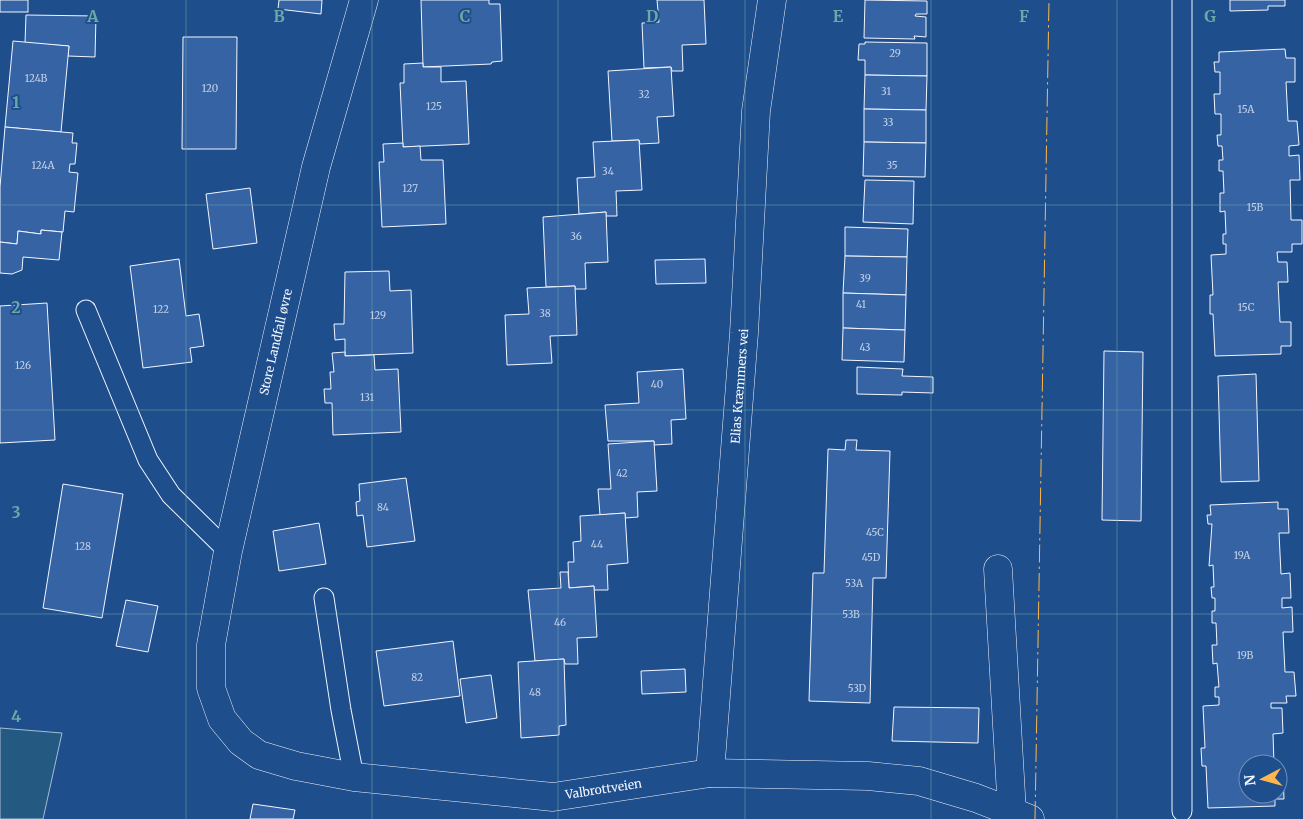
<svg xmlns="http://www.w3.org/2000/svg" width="1303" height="819" font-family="Merriweather,serif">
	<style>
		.green { fill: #245a82; stroke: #a8bbd7 }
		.building { fill: #3563a3; stroke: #f2f6ff }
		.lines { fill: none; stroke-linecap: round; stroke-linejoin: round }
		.service-casing { stroke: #f2f6ff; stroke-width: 21 }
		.minor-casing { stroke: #f2f6ff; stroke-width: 29 }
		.service { stroke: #1f4e8c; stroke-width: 19 }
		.minor { stroke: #1f4e8c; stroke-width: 28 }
		.power { stroke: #ffb74d; stroke-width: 1; stroke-dasharray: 18 4 2.5 4; stroke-linecap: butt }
		.grid { fill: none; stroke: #6aa9a8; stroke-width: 1; stroke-opacity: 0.55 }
		.labels { text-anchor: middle; stroke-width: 4; stroke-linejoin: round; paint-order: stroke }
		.number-label { font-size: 10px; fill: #c3d1e8 }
		.street-label { font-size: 12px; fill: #f2f6ff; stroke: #1f4e8c }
		.grid-label { font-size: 16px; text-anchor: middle; font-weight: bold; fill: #6aa9a8; stroke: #1f4e8c; stroke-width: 4; stroke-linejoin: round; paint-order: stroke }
	</style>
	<rect width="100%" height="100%" fill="#1f4e8c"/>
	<!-- green -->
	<path class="green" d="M0,728L62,733L43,819H0Z"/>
	<!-- building -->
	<g class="building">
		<rect x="0" y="0" width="28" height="12"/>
		<path d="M279,0H322L321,14L278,9Z"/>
		<path d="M421,0H489V4H500L502,61L492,62L491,64L423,67Z"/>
		<path d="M657,0H704L706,44L682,45L683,71H672L671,67L644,68L642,23L659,22Z"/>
		<path d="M865,0L927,1V14H916L915,16L926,17V37L914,36L915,39L864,38Z"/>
		<path d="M1230,0H1285V6H1268V10L1230,11Z"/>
		<path d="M26,15L96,16L95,57L68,56L69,46L25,43Z"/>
		<path d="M183,37H237L236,149H182Z"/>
		<path d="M13,41L69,46L61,132L5,127Z"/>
		<path d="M865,42L927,43V76L865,75V60H858L859,44H865Z"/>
		<path d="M1285,49L1286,58H1295V82H1286L1288,121H1297L1299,145L1289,146V156L1299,155L1300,180H1290L1291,220H1302V244H1292V252H1277L1278,262H1287L1288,282H1278L1280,322H1291V346H1281V354L1215,356L1213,314H1210V295H1213L1211,255L1226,254V244H1223V234H1226L1225,211L1220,212V193H1224L1223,171H1219V160H1223L1222,146H1218L1217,135H1221V114H1215L1214,94H1220V72H1215L1214,62H1219V52Z"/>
		<path d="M423,63V67H441V82L466,81L469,144L403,147L400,83H404V64Z"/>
		<path d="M671,67L674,116L657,117L659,143L640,144L639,140L612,141L608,71Z"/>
		<path d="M865,75L927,76L926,110L864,109Z"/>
		<path d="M864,109L926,110V143L864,142Z"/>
		<path d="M5,127L73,133L72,143H77L75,164H70L69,172L78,173L74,212L65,211L63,232L41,230V234L18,231L17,244L0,242V187Z"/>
		<path d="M639,140L642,190L616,191L617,216H606V212L579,214L577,178L595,177L593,142Z"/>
		<path d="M864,142L926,143L925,177L863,176Z"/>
		<path d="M403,143V147L420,146L421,160H443L446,224L382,227L379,162H384L383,144Z"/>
		<path d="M865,180L914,181L913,224L863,222Z"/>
		<path d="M250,188L257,243L213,249L206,194Z"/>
		<path d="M606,212L608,262L585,263L586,289H575V286L546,287L543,217Z"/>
		<path d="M845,227L908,229L907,257L845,256Z"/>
		<path d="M41,230L62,232L59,260L23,257L22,270L12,274L0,273V242L17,244L18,231L41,234Z"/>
		<path d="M845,256L907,257L906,295L843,293Z"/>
		<path d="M179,259L186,316L199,314L204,346L190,348L192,362L143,368L130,266Z"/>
		<path d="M705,259L706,283L656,284L655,260Z"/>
		<path d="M389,271L390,291L411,290L413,353L345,356V339L335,340L334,324H344L345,272Z"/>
		<path d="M575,286L577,335L550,336L552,363L507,365L505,315L529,314L527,288Z"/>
		<path d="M843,293L906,295L905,330L843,328Z"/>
		<path d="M47,303L55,440L0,443V306Z"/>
		<path d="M843,328L905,330L904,362L842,360Z"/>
		<path d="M1104,351L1143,352L1141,521L1102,520Z"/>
		<path d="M345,352V356L374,355L375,370L398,369L401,432L333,435L332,403H325L324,389H331L330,372H334L332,353Z"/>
		<path d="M857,367L903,369L902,376L933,377V393L902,392V395L857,394Z"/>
		<path d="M683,369L686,419L671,420L672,444L654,445V441H608L605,405L639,403L637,372Z"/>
		<path d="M1256,374L1259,481L1221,482L1218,376Z"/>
		<path d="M846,440H857L856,450L890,451L886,578H873L870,703L809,701L813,573H824L828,449L845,450Z"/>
		<path d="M654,441L657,491L637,492L638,517L625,518V513L600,515L598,489H611L608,444Z"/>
		<path d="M406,478L415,541L367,547L363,515L357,516L356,502L360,501L359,484Z"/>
		<path d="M63,484L123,494L102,618L43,608Z"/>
		<path d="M1278,502V509H1288L1289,533H1279L1281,574L1290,573L1291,598H1282V608L1292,607L1293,632H1283L1285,672H1294L1296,696H1286L1287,703H1271V708H1282L1283,733L1273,734L1274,764H1248V794H1278V774H1283L1284,799H1275V806L1208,808L1206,766H1202L1201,748H1205L1203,706L1219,705V697H1215V687H1219L1217,663L1213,664L1212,645H1217L1216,623H1212V611H1215V598H1212L1211,587H1214L1213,565L1209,566L1212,524H1208L1207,515H1211L1210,505Z"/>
		<path d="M625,513L628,563L607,565L608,590H594V586L569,588L568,562H574L573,542L581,541L580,516Z"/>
		<path d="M319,523L326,564L279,571L273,531Z"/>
		<path d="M560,572H568L569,588L594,586L597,637L577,638L578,664H565L564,659L535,661L528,590L561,588Z"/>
		<path d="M126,600L158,606L148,652L116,646Z"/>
		<path d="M453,641L460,696L384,706L376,651Z"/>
		<path d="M564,659L566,725L559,726V735L521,738L518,662Z"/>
		<path d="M685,669L686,692L642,694L641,671Z"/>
		<path d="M491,675L497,718L466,723L460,679Z"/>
		<path d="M894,707L979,708L978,743L892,741Z"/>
		<path d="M253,804L295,810L293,819H250Z"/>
	</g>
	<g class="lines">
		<defs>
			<g id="service">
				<path d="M86,310L148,460L171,495L228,551"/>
				<path d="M324,598L341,710L354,777"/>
				<path d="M1182,811V0"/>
			</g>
			<g id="minor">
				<path id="s1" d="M364,0L316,167L228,551L211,645V688L222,719L241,742L259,755L296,766L354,777L553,797L710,773L868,776L919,781L976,798L1030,819"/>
				<path d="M998,569L1012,812"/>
				<path id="s2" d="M710,773L744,333L756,111L772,0"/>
			</g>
		</defs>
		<!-- service casing -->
		<use href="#service" class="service-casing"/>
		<!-- minor casing -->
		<use href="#minor" class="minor-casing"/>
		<!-- service -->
		<use href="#service" class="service"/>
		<!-- minor -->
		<use href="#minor" class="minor"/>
		<!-- power -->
		<path class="power" d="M1035,819L1049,0"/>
	</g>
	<!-- grid -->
	<path class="grid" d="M186,0V819M372,0V819M558,0V819M745,0V819M931,0V819M1117,0V819M0,205H1303M0,410H1303M0,614H1303"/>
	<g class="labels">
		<!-- number labels -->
		<g class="number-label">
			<text x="895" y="57">29</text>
			<text x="36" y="82">124B</text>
			<text x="210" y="92">120</text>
			<text x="886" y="95">31</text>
			<text x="644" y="98">32</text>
			<text x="434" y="110">125</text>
			<text x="1246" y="113">15A</text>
			<text x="888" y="126">33</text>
			<text x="43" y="169">124A</text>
			<text x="892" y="169">35</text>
			<text x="608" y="175">34</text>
			<text x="410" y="192">127</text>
			<text x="1255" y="211">15B</text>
			<text x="576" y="240">36</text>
			<text x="865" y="282">39</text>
			<text x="861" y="308">41</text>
			<text x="1246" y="311">15C</text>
			<text x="161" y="313">122</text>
			<text x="545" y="317">38</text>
			<text x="378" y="319">129</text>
			<text x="865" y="351">43</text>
			<text x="23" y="369">126</text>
			<text x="657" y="388">40</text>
			<text x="367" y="401">131</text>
			<text x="622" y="477">42</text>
			<text x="383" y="511">84</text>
			<text x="875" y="536">45C</text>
			<text x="597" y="548">44</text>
			<text x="83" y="550">128</text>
			<text x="1242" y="559">19A</text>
			<text x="871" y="561">45D</text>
			<text x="854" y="587">53A</text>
			<text x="851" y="618">53B</text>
			<text x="560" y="626">46</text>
			<text x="1245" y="659">19B</text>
			<text x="417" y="681">82</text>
			<text x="857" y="692">53D</text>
			<text x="535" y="696">48</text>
		</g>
		<!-- street labels -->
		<g class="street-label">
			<text transform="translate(276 342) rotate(-77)" y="4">Store Landfall øvre</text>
			<text dy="4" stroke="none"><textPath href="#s2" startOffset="388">Elias Kræmmers vei</textPath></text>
			<text dy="4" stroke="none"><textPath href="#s1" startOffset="1140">Valbrottveien</textPath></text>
		</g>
	</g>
	<g class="grid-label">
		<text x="93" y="22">A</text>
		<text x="279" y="22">B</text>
		<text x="465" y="22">C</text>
		<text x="652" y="22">D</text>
		<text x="838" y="22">E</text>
		<text x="1024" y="22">F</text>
		<text x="1210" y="22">G</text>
		<text x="16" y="108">1</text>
		<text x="16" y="313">2</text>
		<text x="16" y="518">3</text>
		<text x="16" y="722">4</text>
	</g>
	<!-- north arrow -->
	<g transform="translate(1263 779) rotate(264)"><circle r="24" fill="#1f4e8c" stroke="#7391ba"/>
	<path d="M0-4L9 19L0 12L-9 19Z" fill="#ffb74d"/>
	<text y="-8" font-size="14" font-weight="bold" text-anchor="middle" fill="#f2f6ff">N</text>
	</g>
</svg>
